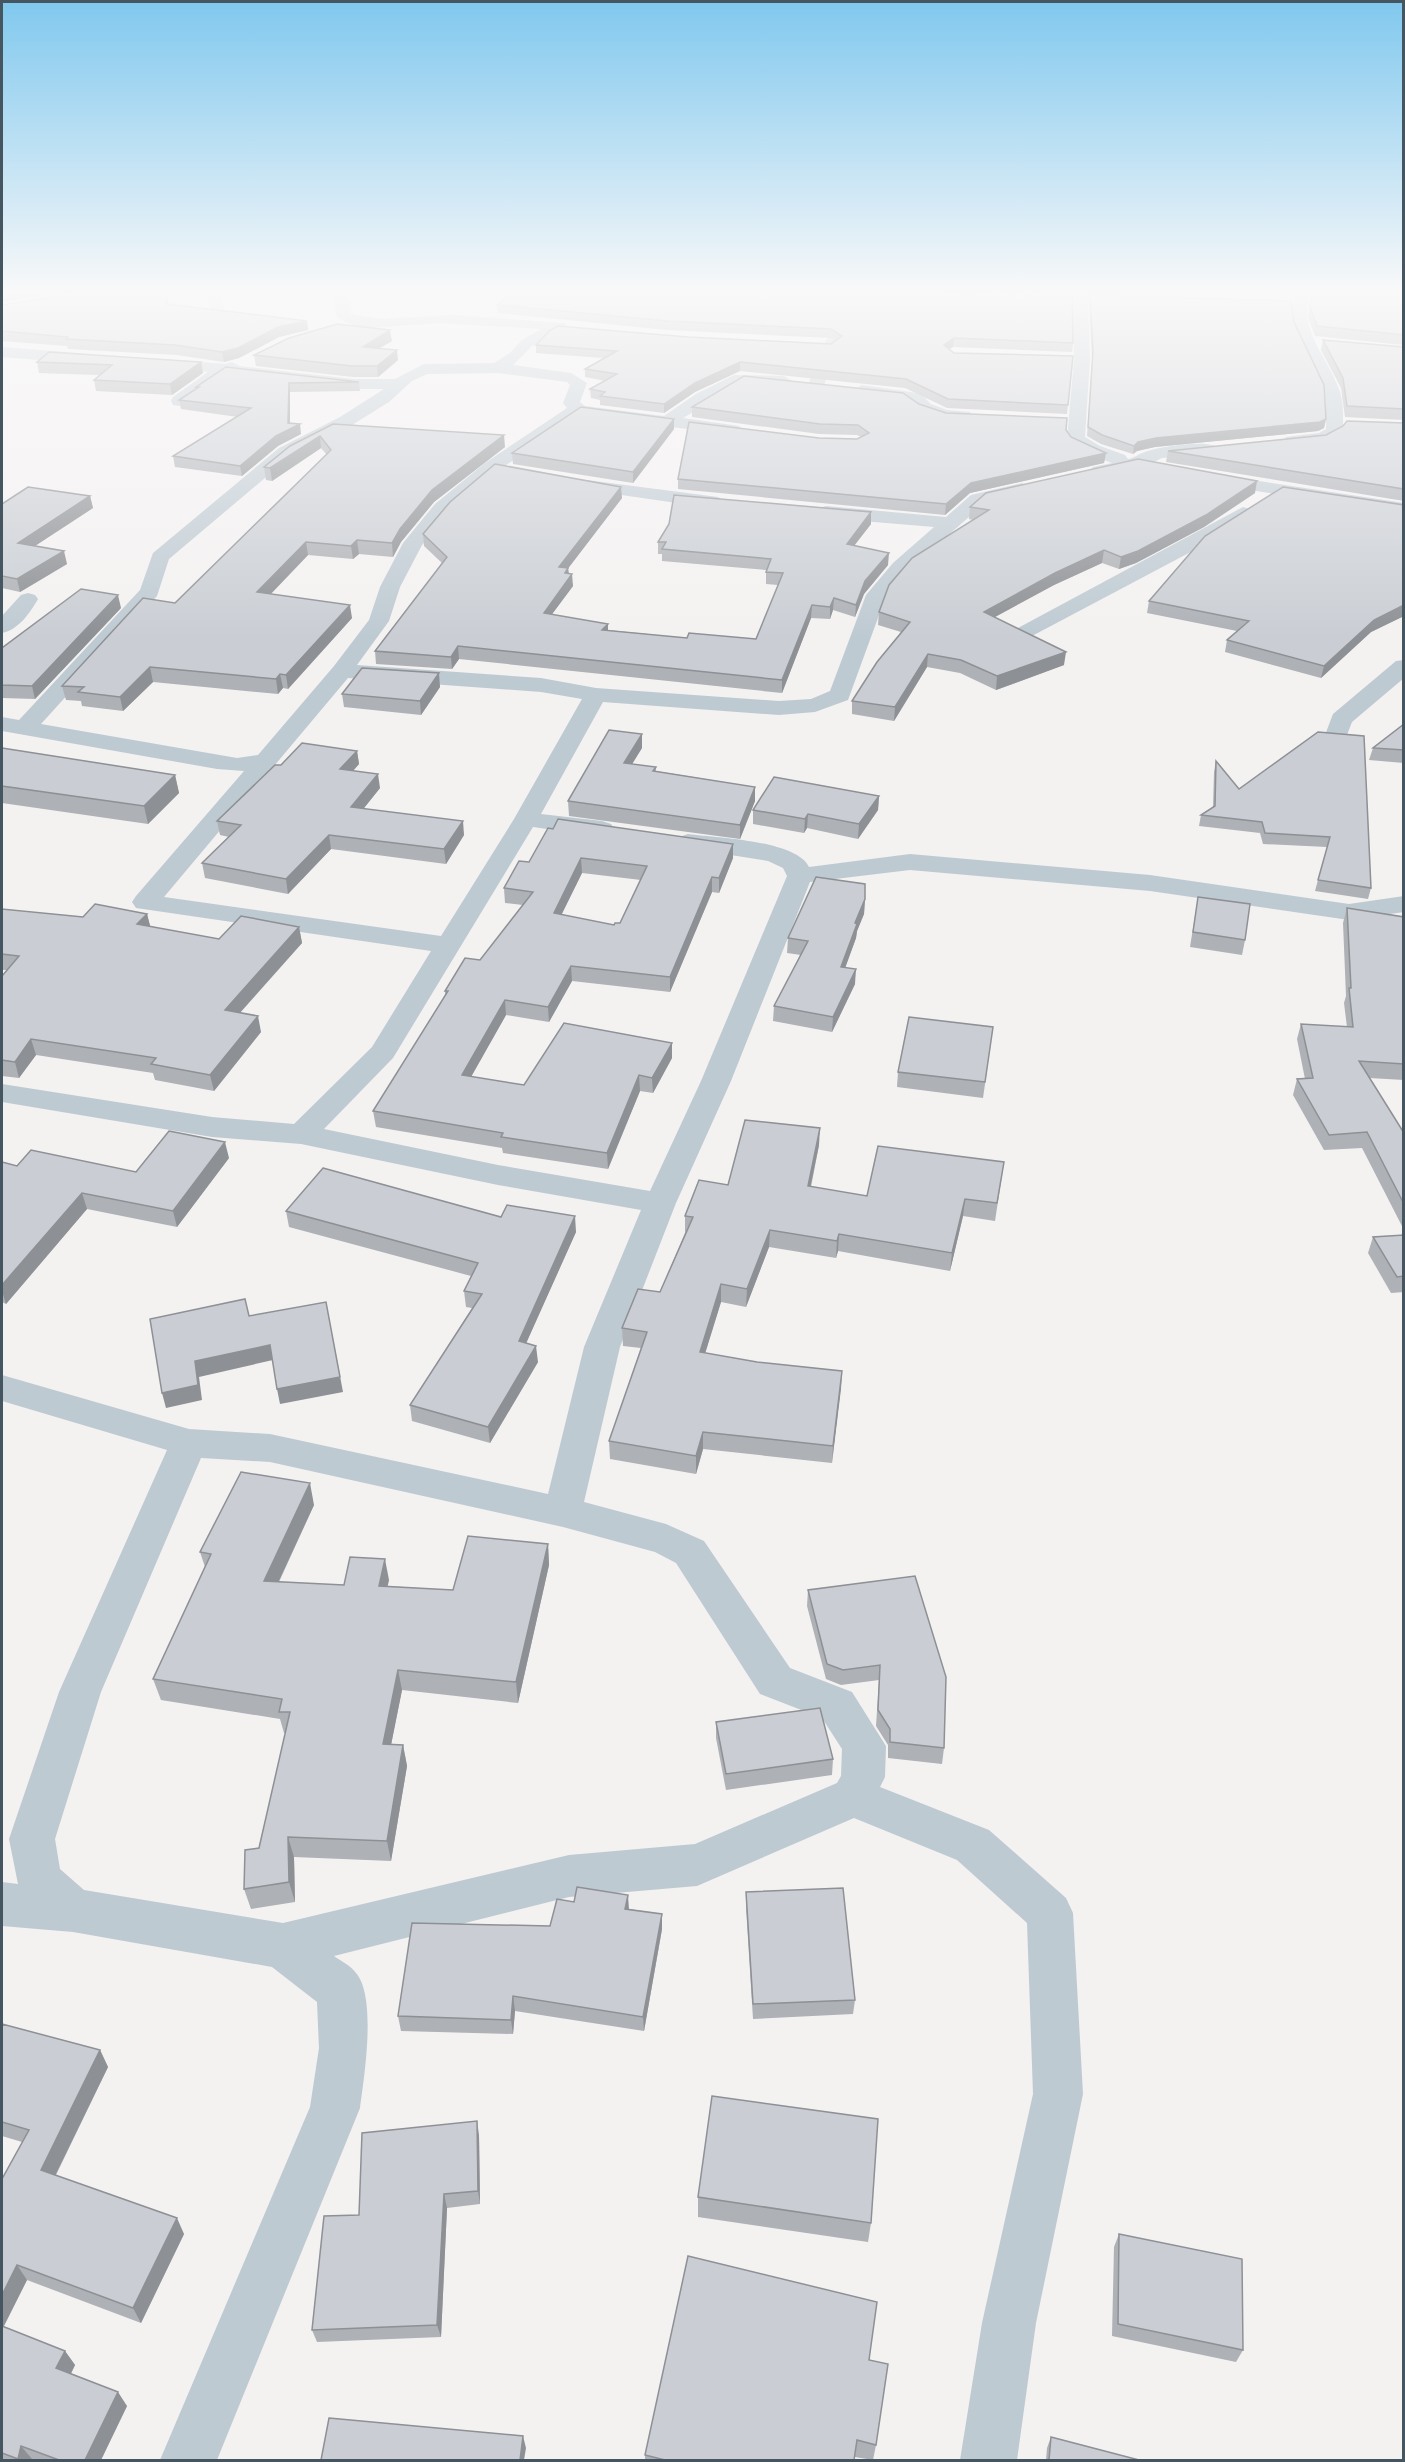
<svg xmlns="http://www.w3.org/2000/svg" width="1405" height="2462" font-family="'DM Sans',sans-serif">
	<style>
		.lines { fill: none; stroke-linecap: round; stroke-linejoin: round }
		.street { fill: #becad2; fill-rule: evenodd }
		.wall { fill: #aeb1b6; fill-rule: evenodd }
		.shaded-wall { fill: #8d9094 }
		.building { fill: #caced4; stroke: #8d9094; stroke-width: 1.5; fill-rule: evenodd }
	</style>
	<rect width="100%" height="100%" fill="#f4f1f1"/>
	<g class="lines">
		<!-- street -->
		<g class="street">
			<path d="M205,293H219L226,313L224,316H214Z"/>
			<path d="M333,293H347L351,314L379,319L455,315L564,323L567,326L564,329L532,346L513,365L571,373L587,383L580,402L585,406L664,416L696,394L734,375L784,376L792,381L784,386L743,383L683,418L739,426L742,430L739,434L733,435L580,415L573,417L555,433L497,471L449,512L422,545L400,587L389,621L357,665L541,678L596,688L779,701L811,699L830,691L866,595L893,563L934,527L826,518L817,512L819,508L826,506L946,517L971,495L1022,483L1031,488L1028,492L985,503L907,571L886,596L848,700L815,712L779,715L603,702L541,814L602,821L611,824L615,829L611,834L602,837L533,827L393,1058L324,1129L498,1165L650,1191L701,1081L787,876L783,868L768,861L679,847L675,842L679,837L688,834C716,838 796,840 809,867L910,854L1150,875L1349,904L1404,896V912L1349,920L1150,891L910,870L810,882L731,1081L676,1203L620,1347L584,1502L666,1524L704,1541L790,1668L852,1692L886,1746L885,1777L880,1787L989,1830L1066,1898L1073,1913L1083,2094L1036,2323L1017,2460H960L982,2323L1033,2094L1027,1923L957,1860L854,1818L697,1886L569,1897L334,1956C341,1961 351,1966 356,1973C377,1997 364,2078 360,2108L217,2460H160L310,2107L319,2048L317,2002L272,1967L73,1932L2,1926V1882L18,1884L9,1839L59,1692L167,1450L2,1401V1375L189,1429L270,1434L548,1494L584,1347L641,1210L498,1185L301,1144L212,1137L2,1102V1084L212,1117L294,1124L372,1047L431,951L136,908L132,902L136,896L244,771L217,769L2,731V717L19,720L140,590L153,553L279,448L340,417L384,389H353L229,374L179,406L173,405L171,401L173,397L208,372L152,364L150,361L152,358L225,364L232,362L239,366L353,379H395L424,364L494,363L510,353L522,340L541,329L440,323L367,328L350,324L337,317ZM498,373L567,382L570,385L563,403L567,408L485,463L435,504L403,543L380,587L369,620L334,666L258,755L237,758L41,724L157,596L169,559L291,456L352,425L389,402L412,381L427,374ZM348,678L541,692L582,699L514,819L441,936L164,897ZM201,1458L270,1462L563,1527L655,1552L676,1563L760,1694L822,1718L842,1749L841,1776L837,1783L695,1844L569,1855L283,1923L84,1890L60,1869L55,1839L101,1692Z"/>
			<path d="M1296,293H1310C1298,330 1327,356 1339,389C1344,402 1343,417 1343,431C1334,443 1293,453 1283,441L1286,437L1319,433L1326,429C1326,416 1327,403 1323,391C1313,356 1282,331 1296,293Z"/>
			<path d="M1022,294H1139L1141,297L1139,300L1134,301H1088L1090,359L1085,437L1100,446L1125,455L1128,459C1134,458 1139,454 1145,452C1158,447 1211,438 1220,449L1217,453L1162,458L1146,466L1099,476L1093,475L1090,471L1093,467L1112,463L1088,454L1067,439L1074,359L1073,301H1027L1022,300L1020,297Z"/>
			<path d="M859,298L866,302L839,345L824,385L816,390L810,388L808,385L823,345L854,299Z"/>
			<path d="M2,347L89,354L97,359L89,364L2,357Z"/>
			<path d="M862,385L911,392L921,394L931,404L947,410L970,412L972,416L964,421L945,420L919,412L903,400L856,393L854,390Z"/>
			<path d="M1213,474L1404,503V515L1207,483L1204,479Z"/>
			<path d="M579,479L718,497L727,503L718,509L573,488L570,484L573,480Z"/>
			<path d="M1243,507L1250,509L1252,513L1250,517L1219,537L1032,636H1018L1014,632L1018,628Z"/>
			<path d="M28,593L35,595L38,599C30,613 18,630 2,633V616L21,595Z"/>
			<path d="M1404,660V678L1352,722L1345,740H1329L1325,735L1333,714L1396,661Z"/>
		</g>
	</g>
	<!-- wall -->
	<g class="wall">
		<path d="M79,293H168V304L307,321L308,330L279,337L239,358L224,362L177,355L68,349L67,346L2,341V305Z"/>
		<path d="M1232,293H1290V295Z"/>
		<path d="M1312,293H1404V345L1315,336L1308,317Z"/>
		<path d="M1090,295L1294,322L1326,419L1324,428L1318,431L1155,447L1137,451L1133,454L1101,444L1087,436L1092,359L1089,302Z"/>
		<path d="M497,305L1073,343L1072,352L953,347L949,349L954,353L1073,356L1067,414L947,408L905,388L740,371L695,392L664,413L600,405V400L591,398L590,389L605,381L585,377V369L603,358L536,353V345L688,337L831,344L835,340L831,338L667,330L498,313Z"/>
		<path d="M1323,340L1404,347V420L1345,417L1341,388L1321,350Z"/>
		<path d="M392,341L379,348L398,360L378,377H353L256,366L254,355Z"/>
		<path d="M37,362H201L203,373L172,395L96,391L94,380L99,375L39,373Z"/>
		<path d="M226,367L359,382L360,391L290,392V423L301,434L278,446L242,476L175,467L173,456L238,417L181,409L179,400L196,389V387Z"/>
		<path d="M919,404L946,413L1066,430L1071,437L1106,453L1104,463L970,493L945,515L678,489V479L819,438L857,439L861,437L857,435L819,434L692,417V407Z"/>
		<path d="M1404,423V501L1166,462L1168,451L1326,435Z"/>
		<path d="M333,424L505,447L434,502L401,542L393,557L359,554L353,559L308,555L271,594L352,618L288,689L283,688L278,694L153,682L123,711L82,706L81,701L66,700L62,686L175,603L327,455L321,448L272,481L266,480L264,467Z"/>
		<path d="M674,429L633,483L513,464L512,453Z"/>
		<path d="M1255,493L1204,527L1136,563L1119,569L1102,563L1054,585L995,617L1064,665L996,690L960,673L927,667L894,721L852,714V701L901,632L878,625L879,612L973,520L969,519L970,507Z"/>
		<path d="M90,496L93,508L35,546L67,564L20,592L2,588V504Z"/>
		<path d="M622,498L568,568L569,573L573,586L552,614L608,630L687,638L756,639L778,585L766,584V570L662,561V554H658V542L871,524L854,546L888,565L864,594L855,617L833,610L830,619L811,618L782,693L459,659L452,669L376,664L375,651L442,563L424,546L423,534Z"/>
		<path d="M1404,505V616L1371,632L1321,678L1225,652L1227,640L1237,631L1147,613L1149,601Z"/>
		<path d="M121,608L35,699L2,698V648Z"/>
		<path d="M440,687L421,715L344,707L342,694Z"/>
		<path d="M1404,724V763L1369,760L1373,748Z"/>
		<path d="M1318,732L1371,888L1368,899L1315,891L1327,847L1263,844L1260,833L1199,826L1201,815L1213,807L1214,772L1216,761L1239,789Z"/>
		<path d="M2,748L175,775L179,793L148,824L2,803Z"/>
		<path d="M642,748L632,764L656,767V771L755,787V801L740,839L569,816L568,801Z"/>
		<path d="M357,751L359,764L353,771L380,788L363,809L464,835L446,864L331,849L288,894L205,878L202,863L229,837L220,835L217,821L281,765Z"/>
		<path d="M879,796L878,810L858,839L807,828L804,833L753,824V810Z"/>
		<path d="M733,844V858L719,893L712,892L670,992L572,981L549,1022L506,1015L471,1077L524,1085L672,1043V1058L653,1093L640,1091L608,1169L503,1153L502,1148L376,1127L373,1111L445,996V991L480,960L523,905L505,903L504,888L529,862ZM582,873L641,880L620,923L614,925L561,915Z"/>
		<path d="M1198,897L1245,940L1242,955L1190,947Z"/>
		<path d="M865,899L864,914L857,931L856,938L845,968L855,984L832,1032L773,1021L774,1006L801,955L787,953L788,938Z"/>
		<path d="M1347,908L1404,917V1080L1369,1078L1404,1133V1230L1362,1148L1324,1150L1293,1095L1297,1079H1305L1297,1039L1301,1024L1347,1027L1344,1003L1346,996L1343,923Z"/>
		<path d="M2,909L83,917L147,914L150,927L219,939L299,927L302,943L240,1013L261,1032L214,1091L155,1080L153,1073L36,1055L19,1078L2,1076V976L7,970H2Z"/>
		<path d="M991,1042L983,1098L897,1087L898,1072Z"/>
		<path d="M819,1145L811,1187L867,1196L1004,1162L995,1221L963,1216L950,1271L838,1251L836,1258L769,1247L746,1307L721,1302L705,1353L757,1362L842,1371L832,1463L703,1449L696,1474L610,1459L609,1441L641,1348L623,1346L622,1328L660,1292L685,1233V1216L728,1185Z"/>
		<path d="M229,1158L177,1227L87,1209L6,1304L2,1302V1162L17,1166L136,1172Z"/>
		<path d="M286,1211L501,1217L576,1232L526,1343L538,1362L490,1443L412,1421L410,1405L472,1308L466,1307L464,1291L471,1276L289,1227Z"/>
		<path d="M1404,1235V1292L1391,1293L1368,1253L1373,1237Z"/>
		<path d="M314,1505L279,1582L344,1585L389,1580L387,1586L453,1590L548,1544L549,1565L518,1703L402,1690L391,1745H403L407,1766L391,1861L294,1857L295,1902L251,1909L244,1889L259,1848L286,1733H284L280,1719L161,1700L153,1679L205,1567L200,1552Z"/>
		<path d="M915,1576L944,1748L942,1764L888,1758V1745L876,1726L879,1680L841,1685L826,1679L807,1606L808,1590Z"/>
		<path d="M716,1722L833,1759L832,1775L726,1790L716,1738Z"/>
		<path d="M746,1892L855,2000L853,2014L753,2019L746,1907Z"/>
		<path d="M629,1909L662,1914V1929L644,2031L515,2011L513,2034L401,2031L398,2016L550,1926Z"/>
		<path d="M2,2024L100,2050L108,2067L56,2175L184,2234L141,2323L27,2280L3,2327L65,2351L75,2365L71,2374L127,2406L101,2460H35L32,2459L31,2460H2V2179L22,2142L2,2136Z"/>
		<path d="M479,2135L480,2204L447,2208L441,2337L317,2342L312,2330L359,2215Z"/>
		<path d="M698,2197L871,2223L868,2242L698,2217Z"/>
		<path d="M1119,2234L1243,2350L1236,2362L1112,2336L1114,2247Z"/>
		<path d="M869,2360L876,2445L873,2460L855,2457L854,2460H645V2455Z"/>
		<path d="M1051,2437L1139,2460H1046L1047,2448Z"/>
	</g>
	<!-- shaded-wall -->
	<g class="shaded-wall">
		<path d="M2,293H58L2,302V303Z"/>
		<path d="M166,293H168L167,313L166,304Z"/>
		<path d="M307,321L308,330L279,337L239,358L224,362L222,352L278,327Z"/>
		<path d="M390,330L392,341L364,357L363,347Z"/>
		<path d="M954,338L953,347L943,353L944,345Z"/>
		<path d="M397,350L398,360L378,377L377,366Z"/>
		<path d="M201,362L203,373L172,395L170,384Z"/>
		<path d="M740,362V371L695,392L664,413V404L695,383Z"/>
		<path d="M289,383L290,392V429L300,424L301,434L278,446L242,476L240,466L288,423Z"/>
		<path d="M674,419V429L633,483V472Z"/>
		<path d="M1326,419L1324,428L1318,431L1155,447L1137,451L1133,454L1134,446L1138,442L1156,438Z"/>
		<path d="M504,435L505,447L434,502L401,542L393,557L392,543L400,529L432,490Z"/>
		<path d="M320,436L321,448L272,481L270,468Z"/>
		<path d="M1106,453L1104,463L970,493L945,515L946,504L971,483Z"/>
		<path d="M1257,481L1255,493L1204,527L1136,563L1119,569L1121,557Z"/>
		<path d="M621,487L622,498L560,579L559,567Z"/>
		<path d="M90,496L93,508L21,555L18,543Z"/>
		<path d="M871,512V524L846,556L847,544Z"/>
		<path d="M357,540L359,554L353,559L351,546Z"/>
		<path d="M306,542L308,555L259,606L257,592Z"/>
		<path d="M1104,550L1102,563L1054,585L982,624L984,612L1055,573Z"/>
		<path d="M64,551L67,564L20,592L17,579Z"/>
		<path d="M889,553L888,565L864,594L855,617L856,605L865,581Z"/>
		<path d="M568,568L569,579L572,574L573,586L544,625V613Z"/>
		<path d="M118,595L121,608L35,699L32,686Z"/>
		<path d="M834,598L833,610L830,619V607Z"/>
		<path d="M350,605L352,618L288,689L286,675Z"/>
		<path d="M812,605L811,618L782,693V680Z"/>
		<path d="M1404,605V616L1371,632L1321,678L1324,666L1374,620Z"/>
		<path d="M608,624V637L602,630Z"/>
		<path d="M458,646L459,659L452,669L451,657Z"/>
		<path d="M1066,652L1064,665L996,690L997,676Z"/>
		<path d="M928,654L927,667L894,721L895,707Z"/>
		<path d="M150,667L153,682L123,711L120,697Z"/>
		<path d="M439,673L440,687L421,715L420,701Z"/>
		<path d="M280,674L283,688L278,694L276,679Z"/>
		<path d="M642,734V748L624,777V763Z"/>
		<path d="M357,751L359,764L342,783L340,769Z"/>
		<path d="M378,774L380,788L353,822L351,807Z"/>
		<path d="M175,775L179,793L148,824L144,806Z"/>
		<path d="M755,787V801L740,839V825Z"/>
		<path d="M879,796L878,810L858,839L859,824Z"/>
		<path d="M808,814L807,828L804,833L805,819Z"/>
		<path d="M463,821L464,835L446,864L444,849Z"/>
		<path d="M329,835L331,849L288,894L286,879Z"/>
		<path d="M733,844V858L719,893V878Z"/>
		<path d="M581,858L582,873L555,928L554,913Z"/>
		<path d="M712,877V892L670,992V977Z"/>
		<path d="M865,899L864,914L857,931L856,938L840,982L841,967L855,923Z"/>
		<path d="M147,914L151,929L137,924Z"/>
		<path d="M299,927L302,943L228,1026L225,1010Z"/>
		<path d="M571,966L572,981L549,1022L548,1007Z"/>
		<path d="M856,969L855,984L832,1032L833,1017Z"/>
		<path d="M505,1000L506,1015L463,1091L462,1075Z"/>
		<path d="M258,1016L261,1032L214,1091L210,1075Z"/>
		<path d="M31,1039L36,1055L19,1078L15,1062Z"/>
		<path d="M672,1043V1058L653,1093L652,1078Z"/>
		<path d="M639,1075L640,1091L608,1169L607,1153Z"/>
		<path d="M820,1128L819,1145L807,1203L808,1186Z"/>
		<path d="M225,1142L229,1158L177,1227L173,1211Z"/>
		<path d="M82,1193L87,1209L6,1304L2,1291V1285Z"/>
		<path d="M965,1199L963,1216L950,1271L952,1253Z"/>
		<path d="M575,1216L576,1232L520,1357L519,1341Z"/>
		<path d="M770,1230L769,1247L746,1307L747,1289Z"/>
		<path d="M839,1234L838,1251L836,1258L837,1241Z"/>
		<path d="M721,1284V1302L700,1370V1352Z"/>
		<path d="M326,1302L343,1392L280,1404L277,1389Z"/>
		<path d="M270,1345L273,1360L199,1377L202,1400L166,1408L162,1393L195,1361Z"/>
		<path d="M536,1346L538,1362L490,1443L488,1427Z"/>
		<path d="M842,1371L841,1389L832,1463L833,1446Z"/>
		<path d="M703,1432V1449L696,1474V1456Z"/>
		<path d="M310,1483L314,1505L269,1602L264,1581Z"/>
		<path d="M548,1544L549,1565L518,1703L516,1682Z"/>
		<path d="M385,1559L389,1580L383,1607L379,1586Z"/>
		<path d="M398,1670L402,1690L387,1765L383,1744Z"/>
		<path d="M403,1745L407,1766L391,1861L387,1841Z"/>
		<path d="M288,1837L294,1857L295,1902L289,1882Z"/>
		<path d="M628,1895L629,1910L625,1909Z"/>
		<path d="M662,1914V1929L644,2031L643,2017Z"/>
		<path d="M513,1996L515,2011L513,2034L511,2020Z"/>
		<path d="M100,2050L108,2067L50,2186L41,2170Z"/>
		<path d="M477,2121L479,2135L480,2204L478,2191Z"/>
		<path d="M444,2194L447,2208L441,2337L437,2325Z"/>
		<path d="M177,2218L184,2234L141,2323L133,2308Z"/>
		<path d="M17,2265L27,2280L2,2330V2295Z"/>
		<path d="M65,2351L75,2365L66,2383L56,2368Z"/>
		<path d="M118,2392L127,2406L101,2460H85Z"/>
		<path d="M523,2436L526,2448L524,2460H520Z"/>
		<path d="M21,2446L32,2459L31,2460H18V2459Z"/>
	</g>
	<!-- building -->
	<g class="building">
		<path d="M79,293H166V304L307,321L278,327L238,348L222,352L175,345L66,339L68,337L2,331V305Z"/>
		<path d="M512,293H878L997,296L1072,294L1073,343L954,338L944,345L954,353L1073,356L1068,405L948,399L906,379L740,362L695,383L664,404L600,396L605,392L590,389L617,374L585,369L617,351L536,345L549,331L558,326L688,337L831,344L842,336L831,329L667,321L497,305Z"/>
		<path d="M1312,293H1404V335L1317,326L1310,307Z"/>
		<path d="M1090,295L1291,301L1294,322L1324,385L1326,419L1320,422L1156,438L1138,442L1134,446L1102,435L1088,427L1093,351Z"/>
		<path d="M337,324L390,330L363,347L397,350L377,366H352L254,355L289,338Z"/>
		<path d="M1323,340L1404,347V409L1347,406L1343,378Z"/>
		<path d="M49,352L201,362L170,384L94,380L112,365L37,362Z"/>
		<path d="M226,367L359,382L289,383L288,423L300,424L276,436L240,466L173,456L251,408L179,400L199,387H196Z"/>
		<path d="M744,376L903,393L919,404L946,413L1067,418L1066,430L1071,437L1106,453L971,483L946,504L678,479L689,422L819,438L857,439L869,433L858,425L820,424L692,407Z"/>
		<path d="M581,407L674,419L633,472L512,453Z"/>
		<path d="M1347,421L1404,423V489L1168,451L1326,435L1343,426Z"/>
		<path d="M333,424L504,435L432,490L400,529L392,543L357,540L351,546L306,542L257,592L350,605L286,675L280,674L276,679L150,667L120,697L78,692L84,687L62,686L143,598L175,603L331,450L320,436L270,468L264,467L290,446Z"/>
		<path d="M1138,459L1257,481L1206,515L1138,551L1121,557L1104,550L1055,573L984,612L1066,652L997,676L961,660L928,654L895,707L852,701L877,662L910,622L879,612L889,585L912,558L989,510L970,507L986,493Z"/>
		<path d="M495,464L621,487L559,567L568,568L565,573L572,574L544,613L608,624L602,630L687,638L689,633L756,639L783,573L766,572L771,559L662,549L666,542H658L669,524L674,495L871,512L847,544L889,553L865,581L856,605L834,598L830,607L812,605L782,680L458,646L451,657L375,651L447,557L423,534L450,502Z"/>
		<path d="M28,487L90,496L18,543L64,551L17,579L2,576V504Z"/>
		<path d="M1283,487L1404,505V605L1374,620L1324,666L1227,640L1249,621L1149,601L1205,536Z"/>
		<path d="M81,589L118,595L32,686L2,685V648Z"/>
		<path d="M362,668L439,673L420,701L342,694Z"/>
		<path d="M1404,724V750L1373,748Z"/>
		<path d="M609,730L642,734L624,763L656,767L653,771L755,787L740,825L568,801Z"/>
		<path d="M1318,732L1364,736L1371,888L1318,880L1330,837L1265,833L1262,822L1201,815L1215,806L1216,761L1239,789Z"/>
		<path d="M302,743L357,751L340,769L378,774L351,807L463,821L444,849L329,835L286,879L202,863L241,825L217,821L275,765H281Z"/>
		<path d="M2,748L175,775L144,806L2,786Z"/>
		<path d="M774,777L879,796L859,824L808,814L805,819L753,810Z"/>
		<path d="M558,819L733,844L719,878L712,877L670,977L571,966L548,1007L505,1000L462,1075L524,1085L564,1023L672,1043L652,1078L639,1075L607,1153L501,1137L503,1133L373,1111L448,991H445L465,958L480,960L533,892L504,888L519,861L529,862L548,828L553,829ZM581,858L647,866L620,923H615L614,925L554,913Z"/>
		<path d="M816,877L865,884V899L855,923L857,924L841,967L856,969L833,1017L774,1006L808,941L788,938Z"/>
		<path d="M1198,897L1250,904L1245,940L1193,932Z"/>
		<path d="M95,904L147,914L137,924L219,939L241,916L299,927L225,1010L258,1016L210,1075L151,1064L156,1058L31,1039L15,1062L2,1060V976L19,956L2,954V909L83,917Z"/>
		<path d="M1347,908L1404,917V1064L1359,1061L1404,1133V1204L1367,1132L1329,1135L1297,1079L1313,1078L1301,1024L1353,1027L1349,988H1351Z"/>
		<path d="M909,1017L993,1027L985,1082L898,1072Z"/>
		<path d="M745,1120L820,1128L808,1186L867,1196L878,1146L1004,1162L997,1203L965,1199L952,1253L839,1234L837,1241L770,1230L747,1289L721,1284L700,1352L757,1362L842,1371L833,1446L703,1432L696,1456L609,1441L647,1332L622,1328L638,1289L660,1292L693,1217L685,1216L699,1180L728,1185Z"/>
		<path d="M169,1131L225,1142L173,1211L82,1193L2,1285V1162L17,1166L31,1150L136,1172Z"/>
		<path d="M323,1168L501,1217L507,1205L575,1216L519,1341L536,1346L488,1427L410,1405L482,1294L464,1291L478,1263L286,1211Z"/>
		<path d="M1404,1235V1276L1397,1277L1373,1237Z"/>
		<path d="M245,1299L249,1316L326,1302L340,1377L277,1389L270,1345L195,1361L198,1385L162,1393L150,1319Z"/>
		<path d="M241,1472L310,1483L264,1581L344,1585L350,1557L385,1559L379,1586L453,1590L468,1536L548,1544L516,1682L398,1670L383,1744L403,1745L387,1841L288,1837L289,1882L244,1889L245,1850L259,1848L290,1712H279L282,1699L153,1679L211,1554L200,1552Z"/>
		<path d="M915,1576L946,1677L944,1748L890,1742V1729L878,1710L880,1665L843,1670L827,1664L808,1590Z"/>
		<path d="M820,1708L833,1759L726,1774L716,1722Z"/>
		<path d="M577,1887L628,1895L625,1909L662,1914L643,2017L513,1996L511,2020L398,2016L412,1923L550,1926L557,1899L574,1902Z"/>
		<path d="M843,1888L855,2000L753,2004L746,1892Z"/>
		<path d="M2,2024L100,2050L41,2170L177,2218L133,2308L17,2265L2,2295V2179L29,2130L2,2122Z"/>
		<path d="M712,2096L878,2119L871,2223L698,2197Z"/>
		<path d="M477,2121L478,2191L444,2194L437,2325L312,2330L324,2216L359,2215L362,2133Z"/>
		<path d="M1119,2234L1242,2259L1243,2350L1118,2324Z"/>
		<path d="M688,2256L877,2302L869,2360L888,2364L876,2445L857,2440L854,2460H665L645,2455Z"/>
		<path d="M2,2326L65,2351L56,2368L118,2392L85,2460H59L21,2446L18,2459L2,2453Z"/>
		<path d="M329,2418L523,2436L520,2460H321Z"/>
		<path d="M1051,2437L1139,2460H1049Z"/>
	</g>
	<!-- sky -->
	<linearGradient id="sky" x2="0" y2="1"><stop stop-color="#80c8ee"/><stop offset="0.46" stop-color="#faf9f9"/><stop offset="1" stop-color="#faf9f9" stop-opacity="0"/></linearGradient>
	<rect width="1405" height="638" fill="url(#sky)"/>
	<!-- border -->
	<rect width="1405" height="2462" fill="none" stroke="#465661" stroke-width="6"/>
</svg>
